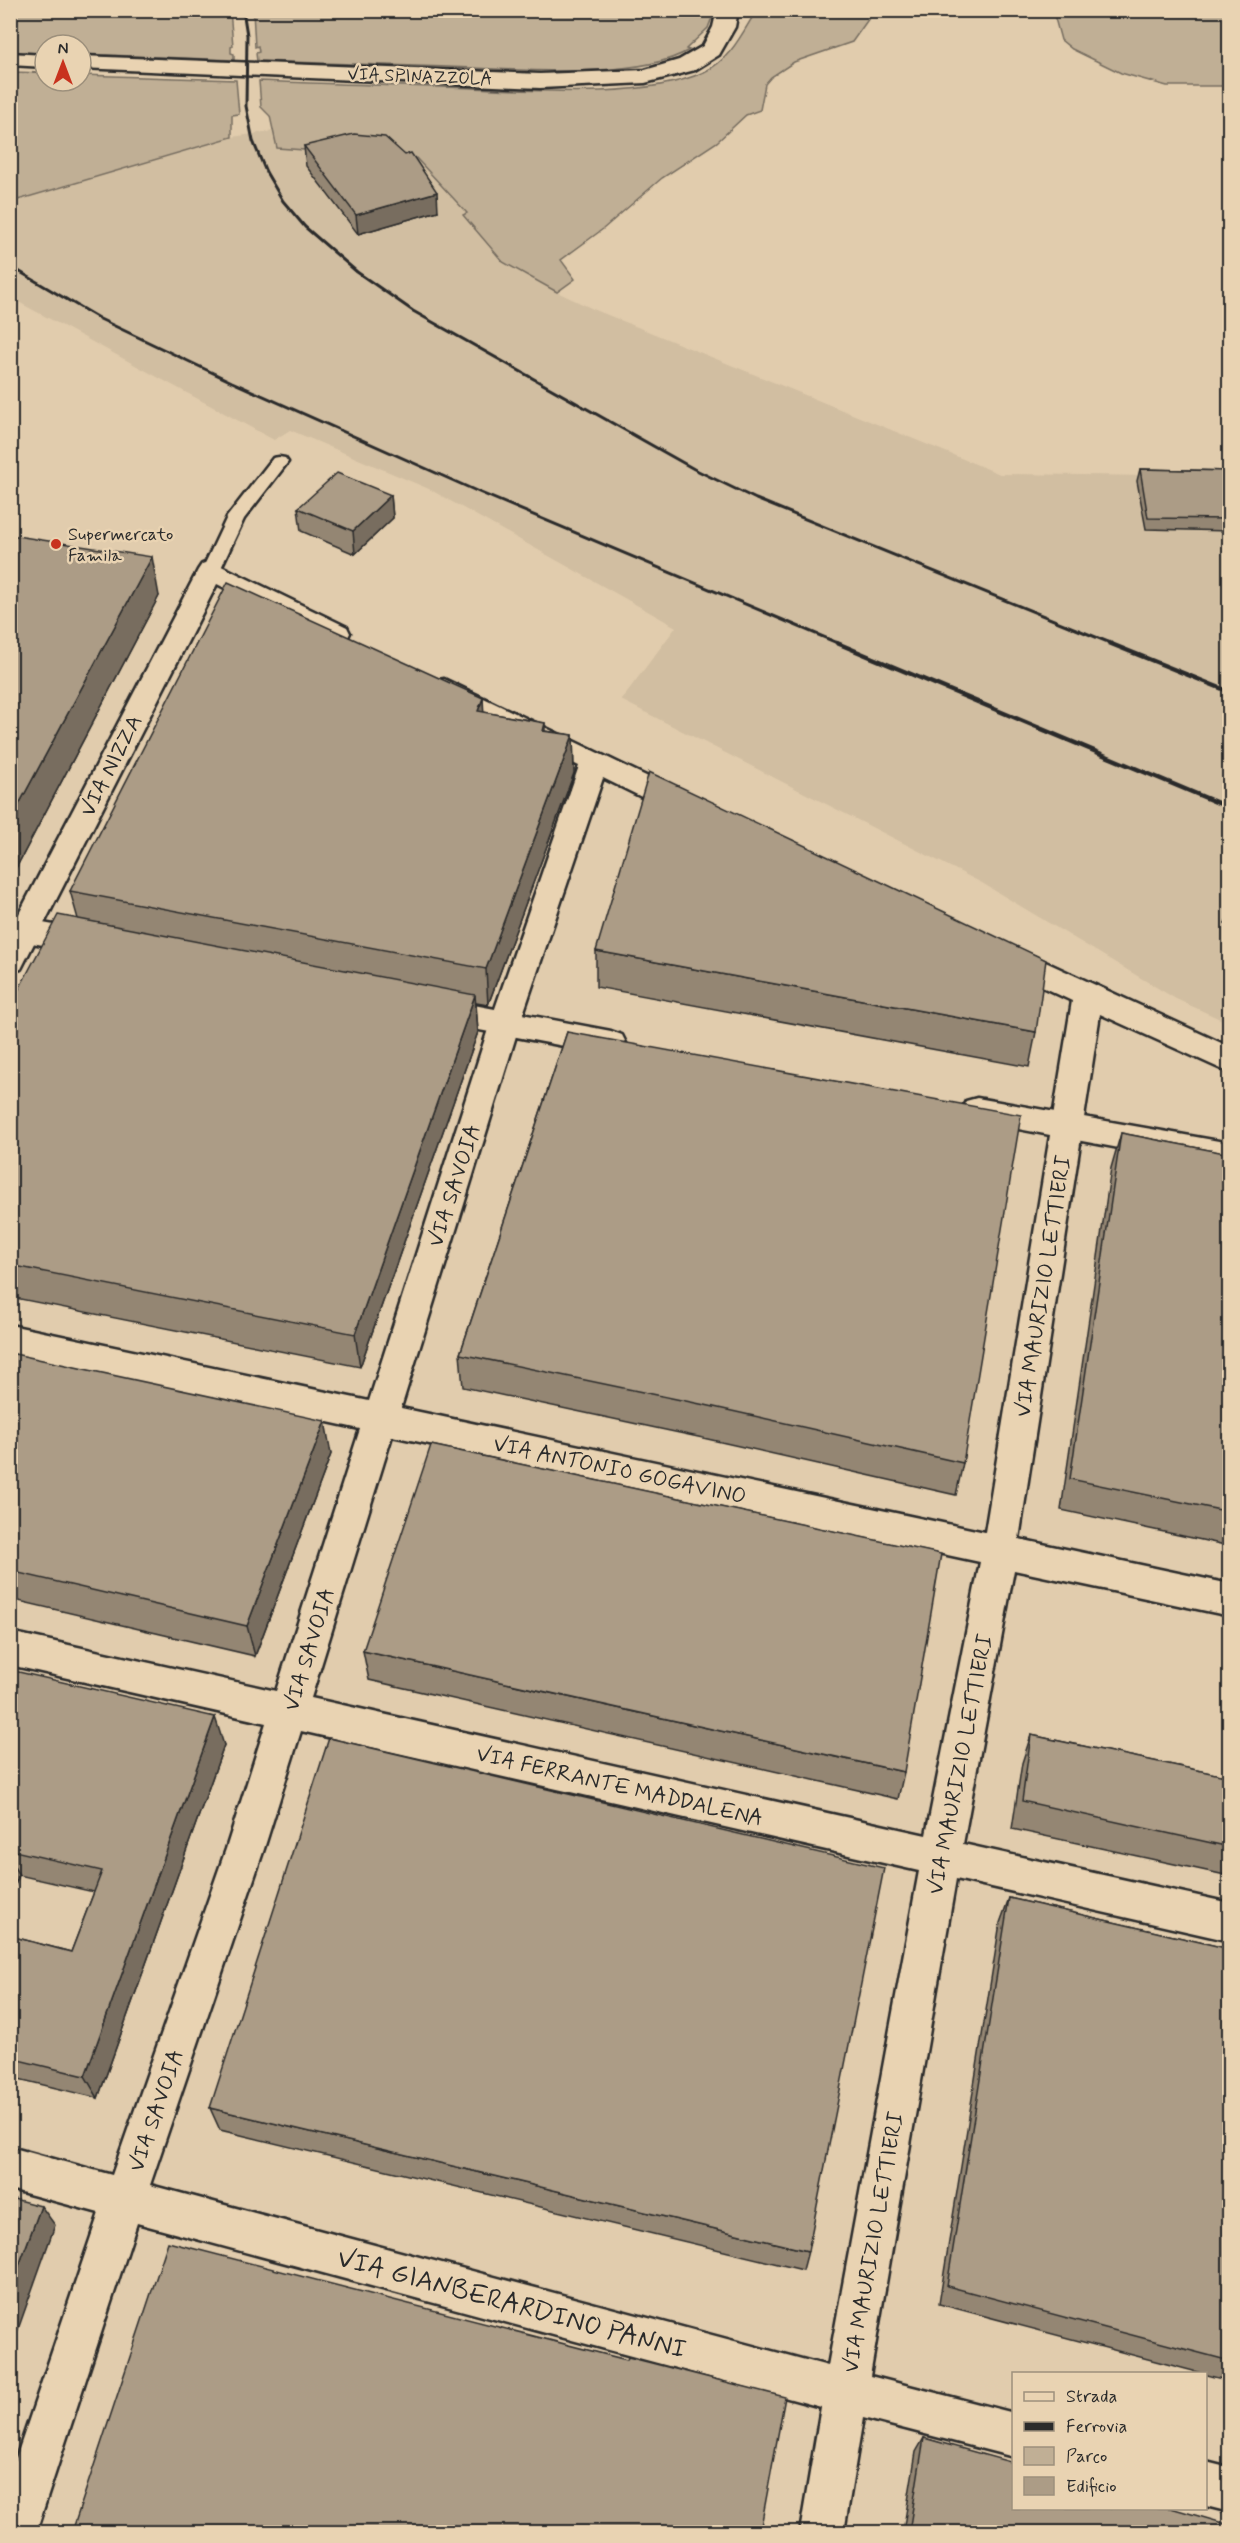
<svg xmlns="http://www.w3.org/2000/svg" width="1240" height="2543" font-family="Mynerve,sans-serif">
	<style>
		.built { fill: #d1bea1 }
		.green { fill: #c0af95; stroke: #766d60; stroke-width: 1.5 }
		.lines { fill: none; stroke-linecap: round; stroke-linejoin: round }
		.lane-casing { stroke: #2b2b2b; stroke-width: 5 }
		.street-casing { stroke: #2b2b2b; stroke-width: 5 }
		.secondary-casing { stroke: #2b2b2b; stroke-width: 5 }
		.lane { fill: #e9d3b2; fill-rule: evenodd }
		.street { fill: #e9d3b2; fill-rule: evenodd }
		.secondary { fill: #e9d3b2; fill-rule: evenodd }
		.rail-far1 { stroke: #2b2b2b; stroke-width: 3 }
		.rail { stroke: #2b2b2b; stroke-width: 4.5 }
		.wall { fill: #948673; stroke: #2b2b2b; stroke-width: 1.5 }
		.shaded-wall { fill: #786d5e; stroke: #2b2b2b; stroke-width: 1.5 }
		.building { fill: #ac9c86; stroke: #2b2b2b; stroke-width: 1.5 }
		.poi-dot { fill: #c8321e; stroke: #e9d3b2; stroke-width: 2 }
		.labels { text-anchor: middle; stroke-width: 5; stroke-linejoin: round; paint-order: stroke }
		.far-street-label { font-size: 18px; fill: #2b2b2b; stroke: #e9d3b2 }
		.far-poi-label { font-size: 18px; fill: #2b2b2b; stroke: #e9d3b2; text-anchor: start }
		.street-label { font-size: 22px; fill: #2b2b2b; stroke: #e9d3b2 }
		.near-street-label { font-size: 27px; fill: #2b2b2b; stroke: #e9d3b2 }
	</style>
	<rect width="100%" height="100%" fill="#e1ccad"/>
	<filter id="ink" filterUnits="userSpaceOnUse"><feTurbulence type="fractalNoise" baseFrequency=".0167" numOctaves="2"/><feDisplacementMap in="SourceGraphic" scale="12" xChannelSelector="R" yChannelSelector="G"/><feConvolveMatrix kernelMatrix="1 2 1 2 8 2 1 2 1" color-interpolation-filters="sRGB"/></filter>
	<g filter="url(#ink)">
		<!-- built -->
		<path class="built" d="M273,131L277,148L416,158L468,213L463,215L503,262L557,292L593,309L1000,474L1229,477V1023L1176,999L982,883L621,700L676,627L429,489L290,430L274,440L11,298V202L232,137Z"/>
		<!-- green -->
		<g class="green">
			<path d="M230,10L233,46L231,47V53L234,54V60L81,54V45H45V53L11,52V11Z"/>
			<path d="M253,11H717L715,20H711L708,28L686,49L689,50C638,81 510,69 449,67C385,65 321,63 257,61L256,53L259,52L258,46L255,47Z"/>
			<path d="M756,11H874L852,42L794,62L771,77L765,84L760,110L746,115L717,142L662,178L603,229L561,260L575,279L557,292L503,262L463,215L467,213L416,158L277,148L270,116L261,107L259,81C330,84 402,86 473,88C537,91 646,99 704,72C730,60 742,34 756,11Z"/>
			<path d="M1053,11H1229V86H1167L1121,73L1072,49L1061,40Z"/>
			<path d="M11,72L45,73V81H81V75L236,80L239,114L232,115V137L11,202Z"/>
		</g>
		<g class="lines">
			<defs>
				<path id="lane" d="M279,457L285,458L288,462L244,519L220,570L217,574H205L202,570L227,517L273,458Z"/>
				<g id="street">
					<path d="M211,561L347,627L350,633L347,639L337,642L327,639L217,584L25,961L21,969L10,972V931L198,570L202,564Z"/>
					<path d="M444,679L696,800L700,807L696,814L686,817L676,814L603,778L520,1023L401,1408L985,1532L1072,1001L993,964L989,956L993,948L1004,945L1015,948L1230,1047V1073L1100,1014L1019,1539L1230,1584V1616L1014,1570L963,1844L1230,1903V1941L956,1879L870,2376L1014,2413V2457L863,2418L844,2532H800L821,2407L137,2223L36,2532H10V2476L99,2213L10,2189V2147L112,2175L226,1849L266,1723L10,1665V1632L276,1691L360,1429L10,1353V1325L369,1401L490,1023L579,766L434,695L430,688L434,681ZM392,1436L980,1562L926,1835L311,1698ZM301,1731L919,1871L828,2366L150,2185L264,1849Z"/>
					<path d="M1206,2462L1230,2468V2512L1206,2506Z"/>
				</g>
				<g id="secondary">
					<path d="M717,10H738L735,27L719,55L695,70L645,83L540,88L81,68V56L540,74L645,70L679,60L703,46L713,27Z"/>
					<path d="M10,53L45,55V67L10,65Z"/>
					<path d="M10,917L92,932L103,935L107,943L103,951L92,954L10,939Z"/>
					<path d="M432,997L611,1031L622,1035L626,1043L622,1051L611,1055L432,1021L421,1017L417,1009L421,1001Z"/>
					<path d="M977,1098L1230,1143V1169L966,1119L961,1110L966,1101Z"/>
				</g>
			</defs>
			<!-- lane casing -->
			<use href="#lane" class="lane-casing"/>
			<!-- street casing -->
			<use href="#street" class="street-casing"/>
			<!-- secondary casing -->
			<use href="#secondary" class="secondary-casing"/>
			<!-- lane -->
			<use href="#lane" class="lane"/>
			<!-- street -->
			<use href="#street" class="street"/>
			<!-- secondary -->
			<use href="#secondary" class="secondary"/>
			<!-- rail-far1 -->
			<g class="rail-far1">
				<path d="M243,10L247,35L246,106L253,141L266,172L283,201L305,227L357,272L413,311L694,469L756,499L1113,644"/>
				<path d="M10,266L100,319L232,382L481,493L840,644"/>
			</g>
			<!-- rail -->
			<g class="rail">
				<path d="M837,643L1230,808"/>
				<path d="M1109,643L1230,692"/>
			</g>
		</g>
		<!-- wall -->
		<g class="wall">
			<path d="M304,146L405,155L438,211L358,234L306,166Z"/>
			<path d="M1140,469L1230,471V531L1146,529L1137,481Z"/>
			<path d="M391,495L393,518L355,554L301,531L298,508Z"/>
			<path d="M10,535L159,596L15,870L10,869Z"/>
			<path d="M483,698V712L545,723V731L573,735L574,773L488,1005L476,1003L478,1032L360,1367L10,1297V1006L78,919L70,891Z"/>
			<path d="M1230,910V926L1225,924Z"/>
			<path d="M596,951L1036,1032L1029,1067L596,987Z"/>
			<path d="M567,1032L963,1463L956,1495L703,1438L463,1387L460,1354Z"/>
			<path d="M1121,1133L1230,1154V1546L1061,1510L1111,1168Z"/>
			<path d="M10,1353L331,1454L255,1656L10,1599Z"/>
			<path d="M363,1651L904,1772L898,1799L369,1680Z"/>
			<path d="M10,1670L224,1745L98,2098L10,2077V1936L71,1952L94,1892L19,1875L10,1898Z"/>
			<path d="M1031,1735L1230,1777V1876L1012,1829L1022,1763Z"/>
			<path d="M1009,1898L1230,1949V2381L1206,2375V2373H1201L939,2304L1000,1923Z"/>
			<path d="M210,2108L808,2251L803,2270L220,2130Z"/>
			<path d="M924,2438L1230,2532H903L916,2452Z"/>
		</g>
		<!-- shaded-wall -->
		<g class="shaded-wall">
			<path d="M437,192L438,211L358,234L356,215Z"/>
			<path d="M391,495L393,518L355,554L353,531Z"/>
			<path d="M152,557L159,596L15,870L10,854V821Z"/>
			<path d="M483,698L485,736L478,711Z"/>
			<path d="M573,735L574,773L488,1005L486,969Z"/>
			<path d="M475,995L478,1032L360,1367L355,1334Z"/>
			<path d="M325,1421L331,1454L255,1656L247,1626Z"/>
			<path d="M215,1717L224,1745L98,2098L85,2076Z"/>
			<path d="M10,1860L19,1875L10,1898Z"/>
			<path d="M41,2206L55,2225L10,2352V2290Z"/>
		</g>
		<!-- building -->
		<g class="building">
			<path d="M354,134L385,137L405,155L411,153L437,192L356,215L304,146Z"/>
			<path d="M1140,469L1230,471V519L1148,518Z"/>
			<path d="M337,473L391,495L353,531L298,508Z"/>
			<path d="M10,535L152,557L10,821Z"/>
			<path d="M228,582L483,698L478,711L545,723L543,731L573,735L486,969L70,891Z"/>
			<path d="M649,772L1046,960L1036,1032L596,951Z"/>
			<path d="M58,915L475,995L355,1334L10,1265V1006Z"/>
			<path d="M567,1032L1021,1115L963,1463L705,1405L460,1354Z"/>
			<path d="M1121,1133L1230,1154V1512L1070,1479Z"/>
			<path d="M10,1353L325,1421L247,1626L10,1571Z"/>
			<path d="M431,1445L941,1554L904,1772L363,1651Z"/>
			<path d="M10,1670L215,1717L85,2076L10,2058V1936L71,1952L102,1871L10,1850Z"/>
			<path d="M1031,1735L1230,1777V1847L1022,1801Z"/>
			<path d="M329,1738L884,1868L808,2251L210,2108Z"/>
			<path d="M1009,1898L1230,1949V2361L947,2286Z"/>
			<path d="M10,2198L41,2206L10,2290Z"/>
			<path d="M168,2242L627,2360L628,2357L785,2397L760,2532H72Z"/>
			<path d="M924,2438L1014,2463V2508H1171L1230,2525V2532H909Z"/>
		</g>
	</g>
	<!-- markers -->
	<circle class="poi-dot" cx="56" cy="544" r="6"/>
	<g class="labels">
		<!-- far-street labels -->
		<g class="far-street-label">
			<text transform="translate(420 76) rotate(2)" y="6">VIA SPINAZZOLA</text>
		</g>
		<!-- far-poi labels -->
		<g class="far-poi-label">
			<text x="68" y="540">Supermercato<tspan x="68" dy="21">Famila</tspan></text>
		</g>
		<!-- street labels -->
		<g class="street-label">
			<text transform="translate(110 765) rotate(-63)" y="8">VIA NIZZA</text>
			<text transform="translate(453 1185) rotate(-72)" y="8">VIA SAVOIA</text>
			<text transform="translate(1042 1286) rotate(-81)" y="8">VIA MAURIZIO LETTIERI</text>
			<text transform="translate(620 1469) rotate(12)" y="8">VIA ANTONIO GOGAVINO</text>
			<text transform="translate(308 1649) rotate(-73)" y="8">VIA SAVOIA</text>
			<text transform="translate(959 1764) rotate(-79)" y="8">VIA MAURIZIO LETTIERI</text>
			<text transform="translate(620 1785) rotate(13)" y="8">VIA FERRANTE MADDALENA</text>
			<text transform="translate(155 2110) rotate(-71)" y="8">VIA SAVOIA</text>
			<text transform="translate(872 2242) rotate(-80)" y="8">VIA MAURIZIO LETTIERI</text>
		</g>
		<!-- near-street labels -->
		<g class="near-street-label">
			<text transform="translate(512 2303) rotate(15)" y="9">VIA GIANBERARDINO PANNI</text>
		</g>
	</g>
	<!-- margin -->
	<rect width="1240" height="2543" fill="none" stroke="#e9d3b2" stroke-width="36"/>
	<rect x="18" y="18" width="1204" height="2507" fill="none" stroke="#2b2b2b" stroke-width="2" filter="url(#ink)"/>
	<!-- legend -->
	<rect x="1012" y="2372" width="195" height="138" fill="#e9d3b2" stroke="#9d907c" stroke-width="1.5"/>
	<rect x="1024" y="2392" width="30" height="9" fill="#e9d3b2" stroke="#9d907c" stroke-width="1.5"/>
	<text x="1066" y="2402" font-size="18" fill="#2b2b2b">Strada</text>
	<rect x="1024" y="2422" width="30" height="9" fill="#2b2b2b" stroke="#9d907c" stroke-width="1.5"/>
	<text x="1066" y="2432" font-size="18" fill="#2b2b2b">Ferrovia</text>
	<rect x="1024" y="2447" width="30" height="18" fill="#c0af95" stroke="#9d907c" stroke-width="1.5"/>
	<text x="1066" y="2462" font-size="18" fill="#2b2b2b">Parco</text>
	<rect x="1024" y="2477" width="30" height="18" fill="#ac9c86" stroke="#9d907c" stroke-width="1.5"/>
	<text x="1066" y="2492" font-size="18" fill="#2b2b2b">Edificio</text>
	<!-- north arrow -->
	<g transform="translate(63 63)"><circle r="28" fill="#e9d3b2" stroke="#9d907c" stroke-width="1.5"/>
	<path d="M0-4.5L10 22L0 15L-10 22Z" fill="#c8321e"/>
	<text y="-9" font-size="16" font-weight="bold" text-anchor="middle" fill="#2b2b2b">N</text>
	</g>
</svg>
